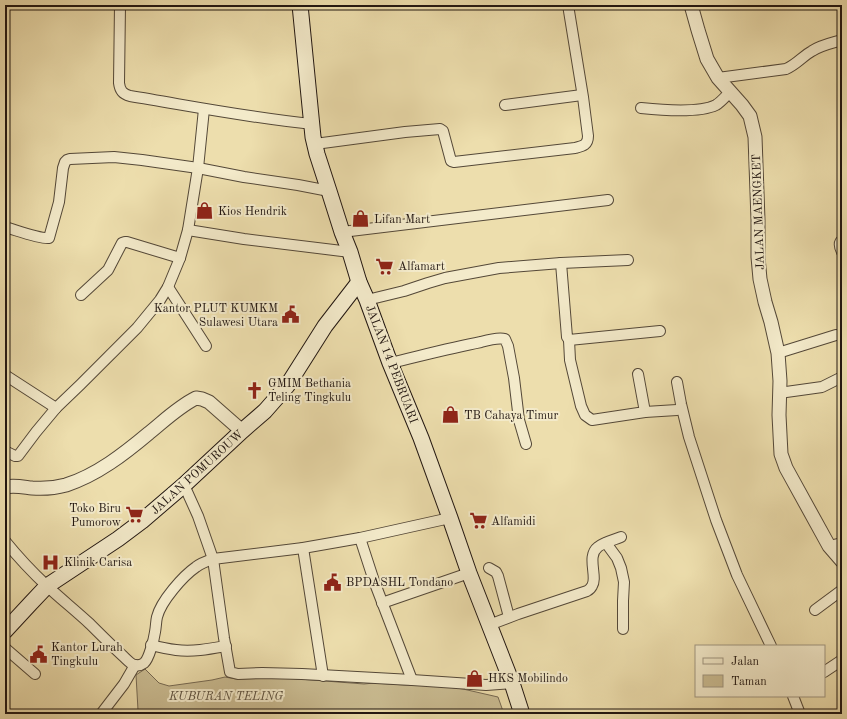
<svg xmlns="http://www.w3.org/2000/svg" width="847" height="719" font-family="'Old Standard TT',serif">
	<style>
		.green { fill: #cabc92; stroke: #766952 }
		.lines { fill: none; stroke-linecap: round; stroke-linejoin: round }
		.minor-casing { stroke: #544838; stroke-width: 12 }
		.tertiary-casing { stroke: #544838; stroke-width: 15 }
		.secondary-casing { stroke: #211611; stroke-width: 17 }
		.minor { stroke: #f3eaca; stroke-width: 10 }
		.tertiary { stroke: #f3eaca; stroke-width: 13 }
		.secondary { stroke: #f3eaca; stroke-width: 15 }
		.labels { text-anchor: middle; stroke-width: 4; stroke-linejoin: round; paint-order: stroke }
		.poi-label { font-size: 12px; fill: #211611; stroke: #f3eaca; text-anchor: start }
		.street-label { font-size: 12px; fill: #211611; stroke: #f3eaca }
		.park-label { font-size: 12px; font-style: italic; fill: #5c503e; stroke: #f3eaca }
	</style>
	<rect width="100%" height="100%" fill="#eddead"/>
	<filter id="stains"><feTurbulence type="fractalNoise" baseFrequency=".005" numOctaves="4"/><feColorMatrix values="0 0 0 0 .2 0 0 0 0 .09 0 0 0 0 .02 0 0 0 .5 -.17"/></filter>
	<radialGradient id="worn" r=".72"><stop offset=".6" stop-color="#630" stop-opacity="0"/><stop offset="1" stop-color="#630" stop-opacity=".3"/></radialGradient>
	<!-- green -->
	<path class="green" d="M145,669L159,683L169,686L212,680L225,677L236,679L286,678L364,684L374,683L405,685H434L463,689L498,697L504,714H136L138,710L136,675Z"/>
	<g class="lines">
		<defs>
			<g id="minor">
				<path d="M120,5L119,83C120,91 123,94 130,96C191,106 251,118 312,124"/>
				<path d="M718,78L786,69C796,65 803,56 812,51C821,45 832,43 842,40"/>
				<path d="M505,105L582,95"/>
				<path d="M641,108C660,110 700,113 716,105C721,102 725,97 730,92"/>
				<path d="M315,144L405,132L440,129L443,131L451,161L454,162L575,148C583,146 588,145 588,136L583,97L568,5"/>
				<path d="M5,227C16,230 39,239 49,238L59,202L63,168L65,162L67,160L70,159L114,157L142,160L198,168L244,177L298,185L329,191"/>
				<path d="M188,230L244,239L350,252"/>
				<path d="M342,232L608,200"/>
				<path d="M842,240C838,243 840,248 842,252"/>
				<path d="M561,263L567,337L569,340L660,331"/>
				<path d="M168,287L206,346"/>
				<path d="M81,295L108,270L122,243L125,242H127L180,258"/>
				<path d="M367,300L404,291L428,283L445,278L499,268L561,263L628,260"/>
				<path d="M569,340L570,360L581,406L585,415L592,420L645,412L638,374"/>
				<path d="M778,353L836,335"/>
				<path d="M390,363C420,356 450,348 481,342C488,340 498,337 505,339L508,346L514,378L519,420L526,444"/>
				<path d="M5,375L56,408"/>
				<path d="M677,382L681,404L689,437L716,520L737,575L771,646"/>
				<path d="M779,393L822,387L842,377"/>
				<path d="M645,412L677,410"/>
				<path d="M5,451L15,456H18L36,432L56,408L80,385L137,328L160,300L168,287L180,258L188,230L198,168L204,109"/>
				<path d="M184,485L198,516L213,559L224,638L230,672L238,674L262,673L302,674L412,680L486,685L512,683"/>
				<path d="M360,538L374,581L412,680"/>
				<path d="M5,541C18,557 32,572 47,586C61,599 76,611 90,624C101,635 112,646 123,656C126,659 129,662 132,664C136,666 140,666 144,663C149,659 154,639 155,632C156,627 156,621 157,617C161,601 183,576 196,567C201,563 207,561 213,559L303,548L360,538L450,518"/>
				<path d="M606,543L617,558L621,568L624,582L623,601V629"/>
				<path d="M829,546L842,543"/>
				<path d="M303,548L323,676"/>
				<path d="M489,568L496,572L498,576L509,617"/>
				<path d="M382,603L469,573"/>
				<path d="M815,610L842,590"/>
				<path d="M489,625L518,614L587,591C589,590 591,588 592,586C598,577 586,556 598,547C604,542 614,540 621,537"/>
				<path d="M151,645C159,647 168,649 176,650C193,652 209,649 226,646"/>
				<path d="M5,648L35,674"/>
				<path d="M824,672L842,660"/>
				<path d="M793,696L800,714"/>
				<path d="M101,714L124,684L135,665"/>
			</g>
			<g id="tertiary">
				<path d="M691,5L698,30L707,59L718,78L742,105L750,116L755,137L758,220V257L760,279L765,302L771,322L778,353L780,381L779,415L781,454L786,468L829,546L842,561"/>
				<path d="M5,487C14,485 23,487 32,488C44,489 55,488 66,485C97,475 124,454 149,433C164,421 178,407 196,398L202,399L209,402L242,431"/>
			</g>
			<g id="secondary">
				<path d="M300,5L313,137L317,154L329,191L342,232L350,252L359,282L367,300L390,363L421,438L450,518L469,573L512,683L522,714"/>
				<path d="M5,631L30,604L47,586L118,539L142,521L184,485L242,431L265,411L287,386L325,326L359,282"/>
			</g>
		</defs>
		<!-- minor casing -->
		<use href="#minor" class="minor-casing"/>
		<!-- tertiary casing -->
		<use href="#tertiary" class="tertiary-casing"/>
		<!-- secondary casing -->
		<use href="#secondary" class="secondary-casing"/>
		<!-- minor -->
		<use href="#minor" class="minor"/>
		<!-- tertiary -->
		<use href="#tertiary" class="tertiary"/>
		<!-- secondary -->
		<use href="#secondary" class="secondary"/>
	</g>
	<!-- icons -->
	<defs>
		<symbol id="shop-bare" viewBox="-9 -9 18 18"><path d="M-5-2.5h2.3a2.7 3.5 0 0 1 5.4 0H5L5.5 6h-11ZM-1.5-2.5h3a1.5 2.3 0 0 0-3 0Z" fill="#8f2418" stroke="#f3eaca" stroke-width="2.5" paint-order="stroke"/></symbol>
		<symbol id="supermarket-bare" viewBox="-9 -9 18 18"><path d="M-6-5.5h2.5l.6 2H6L4.5 2H-2.5L-4.4-4H-6ZM-1.5 3.2a1.3 1.3 0 1 0 .1 0ZM3 3.2a1.3 1.3 0 1 0 .1 0Z" fill="#8f2418" stroke="#f3eaca" stroke-width="2.5" paint-order="stroke"/></symbol>
		<symbol id="civic-bare" viewBox="-9 -9 18 18"><path d="M-.6-6.5H3V-4.5H.6V-3L4-1V1h2V6H-6V1h2V-1L-.6-3ZM-1.2 2.5V6h2.4V2.5Z" fill="#8f2418" stroke="#f3eaca" stroke-width="2.5" paint-order="stroke"/></symbol>
		<symbol id="church-bare" viewBox="-9 -9 18 18"><path d="M-1.2-6h2.4v3.5h3.3v2.4h-3.3V6h-2.4V-.1h-3.3v-2.4h3.3Z" fill="#8f2418" stroke="#f3eaca" stroke-width="2.5" paint-order="stroke"/></symbol>
		<symbol id="hospital-bare" viewBox="-9 -9 18 18"><path d="M-5-5h3v3.5h4V-5h3V5h-3V1.5h-4V5h-3Z" fill="#8f2418" stroke="#f3eaca" stroke-width="2.5" paint-order="stroke"/></symbol>
	</defs>
	<g fill-rule="evenodd">
		<use href="#shop-bare" x="192" y="198" width="25" height="25"/>
		<use href="#shop-bare" x="348" y="206" width="25" height="25"/>
		<use href="#supermarket-bare" x="372" y="254" width="25" height="25"/>
		<use href="#civic-bare" x="278" y="302" width="25" height="25"/>
		<use href="#church-bare" x="242" y="378" width="25" height="25"/>
		<use href="#shop-bare" x="438" y="402" width="25" height="25"/>
		<use href="#supermarket-bare" x="122" y="502" width="25" height="25"/>
		<use href="#supermarket-bare" x="466" y="508" width="25" height="25"/>
		<use href="#hospital-bare" x="38" y="550" width="25" height="25"/>
		<use href="#civic-bare" x="320" y="570" width="25" height="25"/>
		<use href="#civic-bare" x="26" y="642" width="25" height="25"/>
		<use href="#shop-bare" x="462" y="666" width="25" height="25"/>
	</g>
	<g class="labels">
		<!-- poi labels -->
		<g class="poi-label">
			<text x="218" y="215">Kios Hendrik</text>
			<text x="374" y="223">Lifan Mart</text>
			<text x="398" y="270">Alfamart</text>
			<text x="278" y="312" text-anchor="end">Kantor PLUT KUMKM<tspan x="278" dy="14">Sulawesi Utara</tspan></text>
			<text x="268" y="387">GMIM Bethania<tspan x="268" dy="14">Teling Tingkulu</tspan></text>
			<text x="464" y="419">TB Cahaya Timur</text>
			<text x="121" y="512" text-anchor="end">Toko Biru<tspan x="121" dy="14">Pumorow</tspan></text>
			<text x="491" y="525">Alfamidi</text>
			<text x="64" y="566">Klinik Carisa</text>
			<text x="346" y="586">BPDASHL Tondano</text>
			<text x="51" y="651">Kantor Lurah<tspan x="51" dy="14">Tingkulu</tspan></text>
			<text x="488" y="682">HKS Mobilindo</text>
		</g>
		<!-- street labels -->
		<g class="street-label">
			<text transform="translate(758 212) rotate(-92)" y="4">JALAN MAENGKET</text>
			<text transform="translate(392 364) rotate(69)" y="4">JALAN 14 PEBRUARI</text>
			<text transform="translate(197 472) rotate(-42)" y="4">JALAN POMUROUW</text>
		</g>
		<!-- park labels -->
		<g class="park-label">
			<text x="226" y="700">KUBURAN TELING</text>
		</g>
	</g>
	<!-- margin -->
	<rect width="847" height="719" fill="none" stroke="#eddead" stroke-width="20"/>
	<rect x="6" y="6" width="835" height="707" fill="none" stroke="#211611" stroke-width="2"/>
	<rect x="10" y="10" width="827" height="699" fill="none" stroke="#211611"/>
	<!-- legend -->
	<rect x="695" y="645" width="130" height="52" fill="#f3eaca" stroke="#9f9580"/>
	<rect x="703" y="658" width="20" height="6" fill="#f3eaca" stroke="#9f9580"/>
	<text x="731" y="665" font-size="12" fill="#211611">Jalan</text>
	<rect x="703" y="675" width="20" height="12" fill="#cabc92" stroke="#9f9580"/>
	<text x="731" y="685" font-size="12" fill="#211611">Taman</text>
	<rect width="100%" height="100%" filter="url(#stains)"/>
	<rect width="100%" height="100%" fill="url(#worn)"/>
</svg>
